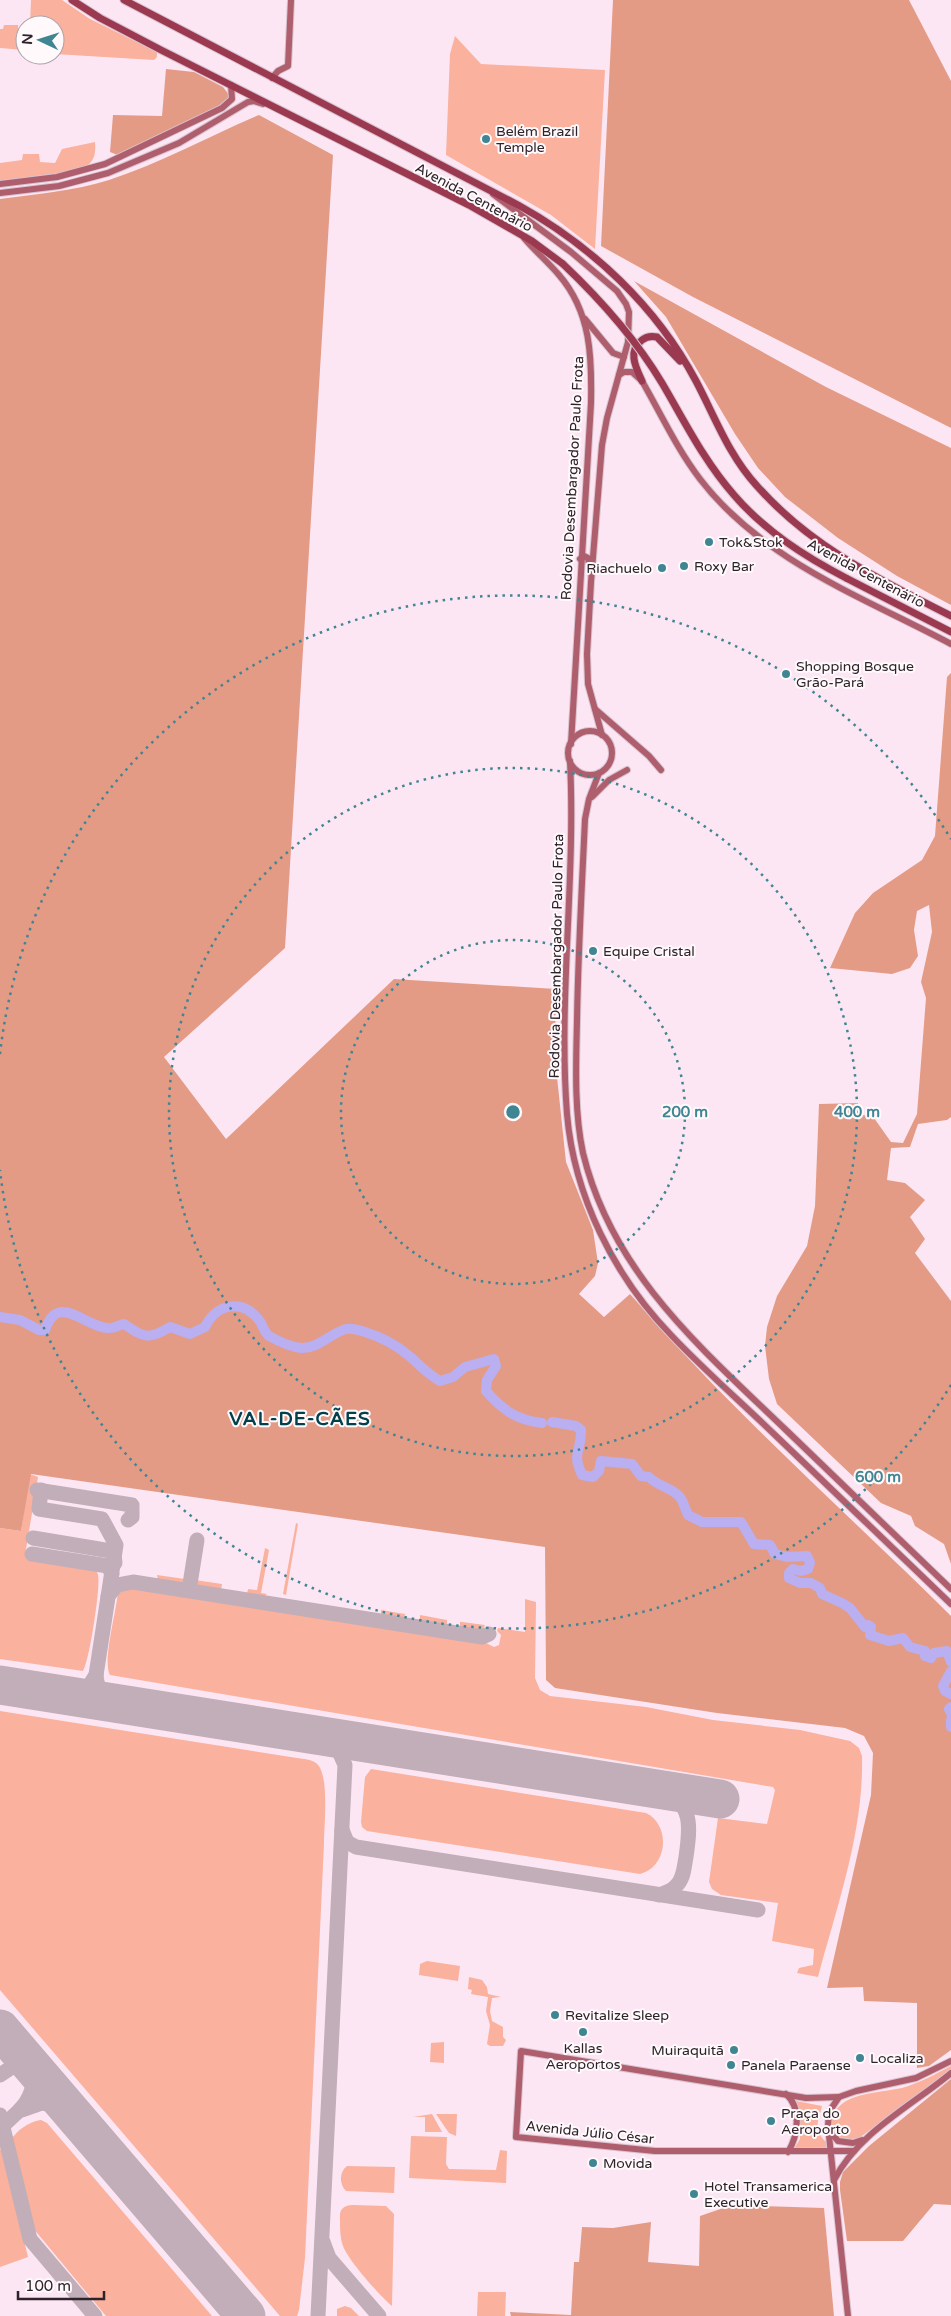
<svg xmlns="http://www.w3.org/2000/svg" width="951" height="2316" font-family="'Varela Round',sans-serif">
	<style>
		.green { fill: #fab19d }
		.forest { fill: #e49b86 }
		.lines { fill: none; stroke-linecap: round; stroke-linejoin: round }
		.river { stroke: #b9aff1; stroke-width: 10 }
		.taxiway { stroke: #c1aeb9; stroke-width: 15 }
		.runway { stroke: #c1aeb9; stroke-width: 39 }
		.secondary-casing { stroke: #d8c3cf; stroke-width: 8 }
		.primary-casing { stroke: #d8c3cf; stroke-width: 9 }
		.secondary { stroke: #ae5e6c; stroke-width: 6 }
		.primary { stroke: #9a394f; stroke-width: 7 }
		.primary-bridge-casing { stroke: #d8c3cf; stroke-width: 9; stroke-linecap: butt }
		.primary-bridge { stroke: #9a394f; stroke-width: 7 }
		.ring { fill: none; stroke: #408592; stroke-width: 2.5; stroke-dasharray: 2.5 5 }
		.poi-dot { fill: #408592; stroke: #fff9fc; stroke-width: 2 }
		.labels { text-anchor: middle; stroke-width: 4; stroke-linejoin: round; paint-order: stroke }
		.poi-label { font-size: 14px; fill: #2d2329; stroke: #fff9fc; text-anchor: start }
		.street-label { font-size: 14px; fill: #2d2329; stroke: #fff9fc }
		.district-label { font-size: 19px; font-weight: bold; letter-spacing: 1px; fill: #00414b; stroke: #fff9fc }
		.centre { fill: #408592; stroke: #fff9fc; stroke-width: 2.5 }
		.ring-label { font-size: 15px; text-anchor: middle; font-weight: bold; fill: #408592; stroke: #fff9fc; stroke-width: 4; stroke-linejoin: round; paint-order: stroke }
	</style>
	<rect width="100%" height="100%" fill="#fde6f3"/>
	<!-- green -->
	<g class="green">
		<path d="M31,0H62L90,19L157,52V57L154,60L55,54V25H30Z"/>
		<path d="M4,25H18V29L25,30L24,50L0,48V29H3Z"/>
		<path d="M455,36L481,64L605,70L595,249L551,215L446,155L450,54Z"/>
		<path d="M95,142C96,151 95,160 87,166C71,177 21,180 0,183V163L22,160L23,154H39L40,162L55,163L62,149Z"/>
		<path d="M30,1474L38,1477L25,1555C41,1558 82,1562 94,1569C96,1571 98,1573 98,1575C101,1586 89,1663 83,1671L0,1659V1528L21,1531Z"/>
		<path d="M296,1523L298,1524L286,1595L283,1594Z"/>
		<path d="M265,1548L269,1550L261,1593L267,1594L263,1597L247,1594L248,1589L257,1590Z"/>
		<path d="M157,1575L185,1579L183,1584L158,1580Z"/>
		<path d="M195,1580L222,1584L221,1590L196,1586Z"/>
		<path d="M126,1587L486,1643L494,1647L499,1645L501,1635L497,1631L498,1628L525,1632V1599L536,1602L535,1678L540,1690L550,1696L646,1707L713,1720L800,1730L850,1741L859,1748L862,1756C864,1831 837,1906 818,1977L797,1973L799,1968L813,1965L814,1949L772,1941L778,1903L721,1895L712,1889L709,1882L718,1818L767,1824L775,1790L773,1787L110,1675C102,1661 117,1610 118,1591Z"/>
		<path d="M381,1610L405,1614L404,1618L383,1616L381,1615Z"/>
		<path d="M420,1615L447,1620V1624L420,1621Z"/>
		<path d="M460,1622H462L485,1625L482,1631L460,1628Z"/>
		<path d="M0,1711L297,1758C303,1759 311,1759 316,1763C330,1773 324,1825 324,1843L305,2258L299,2310L297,2316H280L0,1990Z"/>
		<path d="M371,1769L646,1813C671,1825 668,1867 640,1874L367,1831L362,1827L361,1822L365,1777Z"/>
		<path d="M427,1961L460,1966L458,1981L419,1975L420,1964Z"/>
		<path d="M469,1977L482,1980L487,1987L488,1994L501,1997L492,1998L490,2011L492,2021L503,2027V2037L506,2040L503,2046H490L487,2044L490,2025L486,2011L488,1997L471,1994L472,1990L468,1989Z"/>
		<path d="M444,2042V2063L430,2062L431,2043Z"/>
		<path d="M951,2066V2070L859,2138C827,2145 823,2115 846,2101C863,2092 883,2092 902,2088C919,2083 936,2074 951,2066Z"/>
		<path d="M796,2101L822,2106C819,2120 812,2128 826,2142V2149H794L800,2139L799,2110Z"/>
		<path d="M432,2114L442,2132H425V2117H413Z"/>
		<path d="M436,2114H457L456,2136L449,2133Z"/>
		<path d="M41,2120L47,2123L212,2316H106L33,2228L11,2140C17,2130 30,2121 41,2120Z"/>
		<path d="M411,2136L447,2137L446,2164L449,2169L496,2170L500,2150L507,2151L506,2183L409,2178Z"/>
		<path d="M2,2148L28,2257L0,2267V2150Z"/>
		<path d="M347,2166L395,2167L394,2193L346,2191C339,2184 339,2172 347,2166Z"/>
		<path d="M353,2205L386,2206L394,2214L392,2306C380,2296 348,2260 343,2246C340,2237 340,2229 340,2219C339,2210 343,2205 353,2205Z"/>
		<path d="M478,2292H506L505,2316H477Z"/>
		<path d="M345,2306L351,2308L359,2316H337V2309Z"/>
	</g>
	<!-- forest -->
	<g class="forest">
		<path d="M613,0H909L951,81V428L693,297L601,246Z"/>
		<path d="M166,69L194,72L223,87L230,96L227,103L120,156L110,152L113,115L162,116Z"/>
		<path d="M259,115L333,155L285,948L164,1057L226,1139L394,979L556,989L555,1058L566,1162L593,1230L598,1263L595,1276L579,1294L604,1317L630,1294C729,1409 844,1510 951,1616V2050L929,2066L917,2068V2003L864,2001L863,1987L827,1988L871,1795L873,1753L864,1736L845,1728L717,1713L555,1688L546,1680L545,1547L31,1474L21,1531L0,1528V199C36,194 74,191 109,180C161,163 209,136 259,115Z"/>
		<path d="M634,281L826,387L951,448V605L897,576L838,538L785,497L758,468L735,434L666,317Z"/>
		<path d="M951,673V1117L947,1120L918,1124L910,1147L891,1148L887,1180L905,1183L925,1200L910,1217L925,1239L915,1253L951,1301V1564L944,1544L915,1526L911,1516L881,1503L777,1404L769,1379L765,1346L767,1327L777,1296L807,1246L815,1206L819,1104L858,1103L860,1114L874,1118L891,1142L903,1143L917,1114L926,998L921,982L932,932L929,905L917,911L914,930L918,956L910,968L892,974L830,968L855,913L873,893L922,860L935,836L947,677Z"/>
		<path d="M951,2079V2205L934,2204L903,2241H847L840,2190V2182L843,2172L869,2146Z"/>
		<path d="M732,2205L824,2208L834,2316H511L510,2312L571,2315L574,2262H579L582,2227L613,2228L651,2222L648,2262L699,2266L700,2216Z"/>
	</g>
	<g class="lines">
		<!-- river -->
		<g class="river">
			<path d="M0,1317L20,1320L39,1330H45C58,1291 84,1327 108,1328C113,1329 119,1325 124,1324C144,1338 149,1340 170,1327L190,1334L205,1327C216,1304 242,1298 259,1320C263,1325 264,1332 269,1336C278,1341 291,1347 301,1348C318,1349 331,1333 346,1329C352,1328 359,1330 365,1332C381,1337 395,1344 408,1355C419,1364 427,1374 440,1381L453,1377L465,1367L494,1359L496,1366L487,1380L486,1391C503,1410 516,1420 542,1423"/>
			<path d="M552,1422L576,1426L581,1430C582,1451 571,1451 582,1475L593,1477L599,1471L601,1461L632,1464L641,1476L649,1477C659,1487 670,1487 679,1496C683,1500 685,1509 688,1515L702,1522H741L754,1544L770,1545L775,1554L787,1557L807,1556L810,1563L808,1569L801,1571L793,1569L789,1573V1578L800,1583H811L820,1588L822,1594L842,1603L850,1608L865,1627L868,1625L871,1627L870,1635L889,1641L903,1638L910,1647L925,1651V1656L931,1658L934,1653L947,1651L951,1662"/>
			<path d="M951,1671L943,1686L945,1691L951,1694"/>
			<path d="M951,1707L949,1709L951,1713"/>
			<path d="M951,1720V1727"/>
		</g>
		<!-- taxiway -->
		<g class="taxiway">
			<path d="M37,1490L132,1505V1517L128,1520"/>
			<path d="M41,1490L39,1509L102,1519L116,1545L96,1675L87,1689L70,1696"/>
			<path d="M33,1538L111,1551L114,1555L115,1563"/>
			<path d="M32,1554L108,1566L112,1574"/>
			<path d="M182,1590L188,1588L190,1584L197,1540"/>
			<path d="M108,1596L117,1585L133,1582L482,1637L489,1634"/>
			<path d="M96,1675C97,1690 103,1696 116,1703"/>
			<path d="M342,1830L347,1842L356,1847L758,1910"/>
			<path d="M659,1895C665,1893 672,1891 676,1886C684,1879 684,1867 686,1857C690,1828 694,1804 662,1790"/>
			<path d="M0,2075L12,2067L34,2069"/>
			<path d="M22,2110L42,2103L67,2107"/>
			<path d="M0,2115L30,2239L95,2316"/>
			<path d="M0,2128C22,2109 32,2102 36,2071"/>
			<path d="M323,2242L329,2258L379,2316"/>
			<path d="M318,2316L345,1765L338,1749L325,1736"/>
		</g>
		<!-- runway -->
		<g class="runway">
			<path d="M0,1685L720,1799"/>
			<path d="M0,2029L246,2316"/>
		</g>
		<defs>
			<g id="secondary">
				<path d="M272,78L278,71L288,66L291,0"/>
				<path d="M0,184L57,177L105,164L222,108L232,99L231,85"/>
				<path d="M0,193L59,186L108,173L179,143L248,102L254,101L263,104"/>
				<path d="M493,194L571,252L617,291L626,304L629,312L628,342L607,418L602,445L591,582L587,654L588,684L602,735"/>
				<path d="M524,238C535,251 548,262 559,275C591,312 592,357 591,403L571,744"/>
				<path d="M585,319L613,353L624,357"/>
				<path d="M619,375L624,372H632L642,381C661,414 677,449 700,479C763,561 863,597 951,644"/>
				<path d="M580,559L584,556L588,558L590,572"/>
				<path d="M595,709L649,756L661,770"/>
				<circle cx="590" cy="753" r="22"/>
				<path d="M570,761C576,879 558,997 567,1114C574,1196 614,1276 671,1335C704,1370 741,1402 775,1435C834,1491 892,1548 951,1604"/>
				<path d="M599,773L589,799L585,819C582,886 578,954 577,1021C576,1064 574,1111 583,1153C612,1273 701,1348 786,1430C841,1483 896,1536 951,1589"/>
				<path d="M592,797L609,780L627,770"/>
				<path d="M786,2094C802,2108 798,2136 788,2152"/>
				<path d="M839,2097L806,2098L521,2051L516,2137L655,2151H854"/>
				<path d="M829,2130L838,2141L853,2143L862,2140"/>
				<path d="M834,2180C859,2132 910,2107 951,2073"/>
				<path d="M848,2316L828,2126L829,2112L839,2097L856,2091L916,2078L951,2061"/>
			</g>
			<g id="primary">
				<path d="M72,0L100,18L161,50L469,205L532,241L563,264"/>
				<path d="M124,0L518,205C592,246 656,306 696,381C715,417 729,456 757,486C812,548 879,579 951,616"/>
				<path d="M642,381C636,368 627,351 642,340C647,336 652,336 657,337L680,361"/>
				<path d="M846,578L951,632"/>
			</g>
		</defs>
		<!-- secondary casing -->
		<use href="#secondary" class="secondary-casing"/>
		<!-- primary casing -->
		<use href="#primary" class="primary-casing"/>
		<!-- secondary -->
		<use href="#secondary" class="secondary"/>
		<!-- primary -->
		<use href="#primary" class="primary"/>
		<defs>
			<path id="primary-bridge" d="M563,264C601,300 635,338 662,383C685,422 704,461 734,495C765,531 804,556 846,578"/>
		</defs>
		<!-- primary-bridge casing -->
		<use href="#primary-bridge" class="primary-bridge-casing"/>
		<!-- primary-bridge -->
		<use href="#primary-bridge" class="primary-bridge"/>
	</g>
	<!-- distance rings -->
	<g class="ring">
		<circle cx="513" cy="1112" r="172"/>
		<circle cx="513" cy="1112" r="344"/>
		<path d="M951 1385A516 516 0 0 1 0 1170M0 1054A516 516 0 0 1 951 839"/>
	</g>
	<!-- markers -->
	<g class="poi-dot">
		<circle cx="486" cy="139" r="5"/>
		<circle cx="709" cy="542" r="5"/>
		<circle cx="684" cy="566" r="5"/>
		<circle cx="662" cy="568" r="5"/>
		<circle cx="786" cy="674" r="5"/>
		<circle cx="593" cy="951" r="5"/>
		<circle cx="555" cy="2015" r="5"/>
		<circle cx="583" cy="2032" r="5"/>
		<circle cx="734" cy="2050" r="5"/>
		<circle cx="860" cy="2058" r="5"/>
		<circle cx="731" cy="2065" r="5"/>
		<circle cx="771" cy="2121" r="5"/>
		<circle cx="593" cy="2163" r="5"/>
		<circle cx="694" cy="2194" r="5"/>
	</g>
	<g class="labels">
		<!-- poi labels -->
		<g class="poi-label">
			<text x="496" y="136">Belém Brazil<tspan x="496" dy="16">Temple</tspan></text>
			<text x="719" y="547">Tok&amp;Stok</text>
			<text x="694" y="571">Roxy Bar</text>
			<text x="652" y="573" text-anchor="end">Riachuelo</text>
			<text x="796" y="671">Shopping Bosque<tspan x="796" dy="16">Grão-Pará</tspan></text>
			<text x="603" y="956">Equipe Cristal</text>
			<text x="565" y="2020">Revitalize Sleep</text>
			<text x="583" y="2053" text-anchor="middle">Kallas<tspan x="583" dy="16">Aeroportos</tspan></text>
			<text x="724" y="2055" text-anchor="end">Muiraquitã</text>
			<text x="870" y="2063">Localiza</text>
			<text x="741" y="2070">Panela Paraense</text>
			<text x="781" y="2118">Praça do<tspan x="781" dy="16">Aeroporto</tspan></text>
			<text x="603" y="2168">Movida</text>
			<text x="704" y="2191">Hotel Transamerica<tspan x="704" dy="16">Executive</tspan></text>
		</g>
		<!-- street labels -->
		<g class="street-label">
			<text transform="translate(474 197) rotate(28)" y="5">Avenida Centenário</text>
			<text transform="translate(572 478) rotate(-87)" y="5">Rodovia Desembargador Paulo Frota</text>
			<text transform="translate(866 573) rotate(28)" y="5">Avenida Centenário</text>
			<text transform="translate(556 956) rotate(-89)" y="5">Rodovia Desembargador Paulo Frota</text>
			<text transform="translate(590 2132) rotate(6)" y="5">Avenida Júlio César</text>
		</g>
		<!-- district labels -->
		<g class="district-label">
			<text x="300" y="1425">VAL-DE-CÃES</text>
		</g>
	</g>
	<circle cx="513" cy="1112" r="8" class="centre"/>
	<g class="ring-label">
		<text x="685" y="1117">200 m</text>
		<text x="857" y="1117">400 m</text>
		<text x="878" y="1482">600 m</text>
	</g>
	<!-- north arrow -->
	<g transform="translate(40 40) rotate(274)"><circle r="24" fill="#fff9fc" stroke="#aba3a8"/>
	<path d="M0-4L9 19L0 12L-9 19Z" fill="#408592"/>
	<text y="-8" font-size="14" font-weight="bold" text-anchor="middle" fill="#2d2329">N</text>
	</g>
	<!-- scale -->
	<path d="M18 2291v8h86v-8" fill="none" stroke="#2d2329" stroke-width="2.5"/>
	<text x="25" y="2291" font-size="15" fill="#2d2329" stroke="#fff9fc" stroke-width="4" paint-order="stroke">100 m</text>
</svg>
